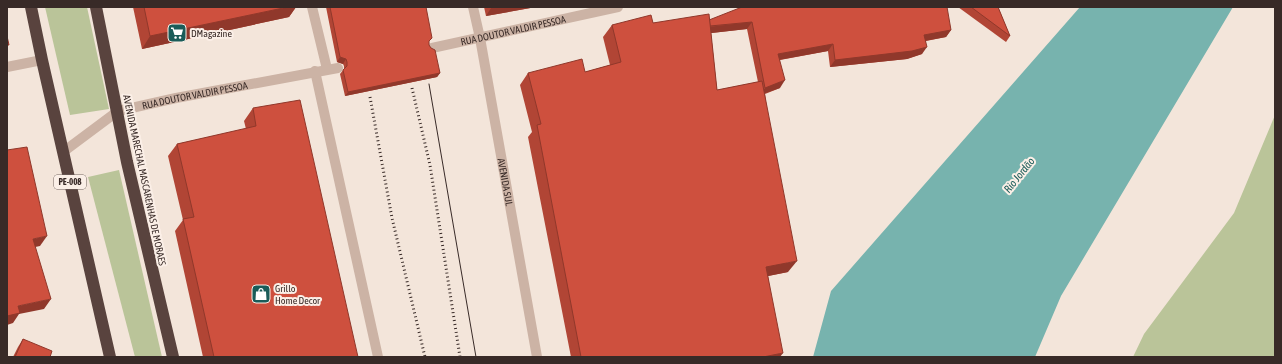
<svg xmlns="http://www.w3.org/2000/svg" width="1282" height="364" font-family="'Asap Condensed',sans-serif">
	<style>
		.green { fill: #bac499 }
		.water { fill: #77b3ae }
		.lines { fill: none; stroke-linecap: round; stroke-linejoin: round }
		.minor { stroke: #ccb3a5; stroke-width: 10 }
		.highway { stroke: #59433e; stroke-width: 12 }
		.tram { stroke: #382a27; stroke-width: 1 }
		.rail { stroke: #382a27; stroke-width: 3; stroke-dasharray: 1 3; stroke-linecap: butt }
		.wall { fill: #b14535; fill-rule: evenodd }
		.shaded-wall { fill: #90382b }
		.building { fill: #ce503e; stroke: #90382b }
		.labels { text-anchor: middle; stroke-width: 4; stroke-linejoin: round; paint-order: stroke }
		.shield { fill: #fbefe7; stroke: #726561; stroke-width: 1 }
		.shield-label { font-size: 9px; font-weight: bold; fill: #382a27 }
		.street-label { font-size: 10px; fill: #382a27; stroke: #fbefe7 }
		.poi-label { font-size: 10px; fill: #382a27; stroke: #fbefe7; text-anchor: start }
		.water-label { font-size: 11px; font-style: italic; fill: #1a5c59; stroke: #fbefe7 }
	</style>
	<rect width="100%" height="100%" fill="#f3e5da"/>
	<!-- green -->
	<g class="green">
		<path d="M45,7H87L109,109L70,115Z"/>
		<path d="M1275,115V357H1133L1144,334L1234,213Z"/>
		<path d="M119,170L162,357H135L88,177Z"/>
	</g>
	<!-- water -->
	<path class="water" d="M1080,7H1233L1061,296L1035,357H813L831,291Z"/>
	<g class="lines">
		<!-- minor -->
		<g class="minor">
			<path d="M312,7L327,69"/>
			<path id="s1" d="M473,7L480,38L537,357"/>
			<path id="s2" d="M432,48L618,7"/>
			<path d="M7,67L42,60"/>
			<path d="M315,71L378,357"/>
			<path id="s3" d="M63,152L118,111L176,98L338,68"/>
		</g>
		<!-- highway -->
		<g class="highway">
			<path d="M31,7L42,60L110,357"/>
			<path d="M96,7L127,162L173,357"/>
		</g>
		<!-- tram -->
		<path class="tram" d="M429,84L476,357"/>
		<!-- rail -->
		<g class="rail">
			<path d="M412,88L430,165L460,357"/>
			<path d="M370,97L392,218L425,357"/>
		</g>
	</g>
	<!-- wall -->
	<g class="wall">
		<path d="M133,7H296L289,17L142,49Z"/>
		<path d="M326,7H426L429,45L440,73L437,77L345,96L340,74L344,69V66L343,64L337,62Z"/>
		<path d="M484,7H536L486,16Z"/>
		<path d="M958,7H998L1010,36L1006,42Z"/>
		<path d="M709,20L951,30L946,37L926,41L922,54L907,59L830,67L828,51L780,60V88L765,94L788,272L768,276L780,357H571L528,137L532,132L520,85L528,73L585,72L610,65L603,37L612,25ZM747,29L758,82L717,90L711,33Z"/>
		<path d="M253,108L358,357H203L175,231L183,220L168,156L177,144L246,129L244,121Z"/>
		<path d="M23,339L50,357H13L18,347Z"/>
	</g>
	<!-- shaded-wall -->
	<g class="shaded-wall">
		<path d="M288,7H296L289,17L142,49L150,36Z"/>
		<path d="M499,7H536L486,16L491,8Z"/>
		<path d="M752,22L747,29L703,34L708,27Z"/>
		<path d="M951,30L946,37L919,42L924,35Z"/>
		<path d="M833,44L828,51L773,61L778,54Z"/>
		<path d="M927,47L922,54L907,59L830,67L835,60Z"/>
		<path d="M340,57L346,59L343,64L337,62Z"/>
		<path d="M440,73L437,77L345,96L348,92Z"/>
		<path d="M785,80L780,88L760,95L765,88Z"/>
		<path d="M47,236L40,246L26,249L33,239Z"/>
		<path d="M797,261L788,272L758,278L766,267Z"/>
		<path d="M51,299L44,309L19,314L13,323L7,325V316L18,306Z"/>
		<path d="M783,353L780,357H763Z"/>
	</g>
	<!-- building -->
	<g class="building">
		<path d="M144,7H288L150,36Z"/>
		<path d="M330,7H426L432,38L429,41V45L431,48L435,50L440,73L348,92L343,70L347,66V62L346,59L340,57Z"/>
		<path d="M491,7H499L491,8Z"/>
		<path d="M742,7H947L951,30L924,35L927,47L912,51L835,60L833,44L778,54L785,80L765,88L752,22L710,26L709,20Z"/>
		<path d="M971,7H998L1010,36Z"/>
		<path d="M709,14L717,90L762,81L797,261L766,267L783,353L763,357H581L537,125L541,124L528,73L582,59L585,72L621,62L612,25L651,15L653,23Z"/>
		<path d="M7,36L9,45H7Z"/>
		<path d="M300,100L358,357H214L183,219L194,217L177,144L256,126L253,108Z"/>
		<path d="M27,147L47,236L33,239L51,299L18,306L20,313L7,316V150Z"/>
		<path d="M23,339L52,351L50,357H15Z"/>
	</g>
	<!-- icons -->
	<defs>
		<symbol id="supermarket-square" viewBox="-11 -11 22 22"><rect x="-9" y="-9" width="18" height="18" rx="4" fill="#1a5c59" stroke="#fbefe7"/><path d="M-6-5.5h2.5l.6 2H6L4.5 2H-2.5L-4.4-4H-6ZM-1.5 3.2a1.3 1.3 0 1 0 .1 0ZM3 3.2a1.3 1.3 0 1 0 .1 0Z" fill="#fff"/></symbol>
		<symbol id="shop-square" viewBox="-11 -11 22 22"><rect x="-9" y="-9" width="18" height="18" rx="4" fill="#1a5c59" stroke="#fbefe7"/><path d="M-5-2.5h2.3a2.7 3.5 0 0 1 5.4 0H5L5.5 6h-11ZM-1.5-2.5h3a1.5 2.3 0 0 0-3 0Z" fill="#fff"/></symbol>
	</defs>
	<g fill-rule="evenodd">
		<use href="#supermarket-square" x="166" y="22" width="22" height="22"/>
		<use href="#shop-square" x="250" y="283" width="22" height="22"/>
	</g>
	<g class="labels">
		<!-- shield labels -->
		<rect class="shield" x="54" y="175" width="32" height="14" rx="3"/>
		<g class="shield-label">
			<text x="70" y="185">PE-008</text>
		</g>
		<!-- street labels -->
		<g class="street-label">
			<text dy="4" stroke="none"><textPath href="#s2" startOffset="83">RUA DOUTOR VALDIR PESSOA</textPath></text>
			<text dy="4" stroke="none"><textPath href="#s3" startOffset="147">RUA DOUTOR VALDIR PESSOA</textPath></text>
			<text transform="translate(145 180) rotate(78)" y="4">AVENIDA MARECHAL MASCARENHAS DE MORAES</text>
			<text dy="4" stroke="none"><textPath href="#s1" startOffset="178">AVENIDA SUL</textPath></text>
		</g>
		<!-- poi labels -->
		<g class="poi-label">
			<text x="191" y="37">DMagazine</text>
			<text x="275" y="292">Grillo<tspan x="275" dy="12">Home Decor</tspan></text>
		</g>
		<!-- water labels -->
		<g class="water-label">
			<text transform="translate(1019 175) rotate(-51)" y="4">Rio Jordão</text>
		</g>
	</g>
	<!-- border -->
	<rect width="1282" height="364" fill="none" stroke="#382a27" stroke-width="16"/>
</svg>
